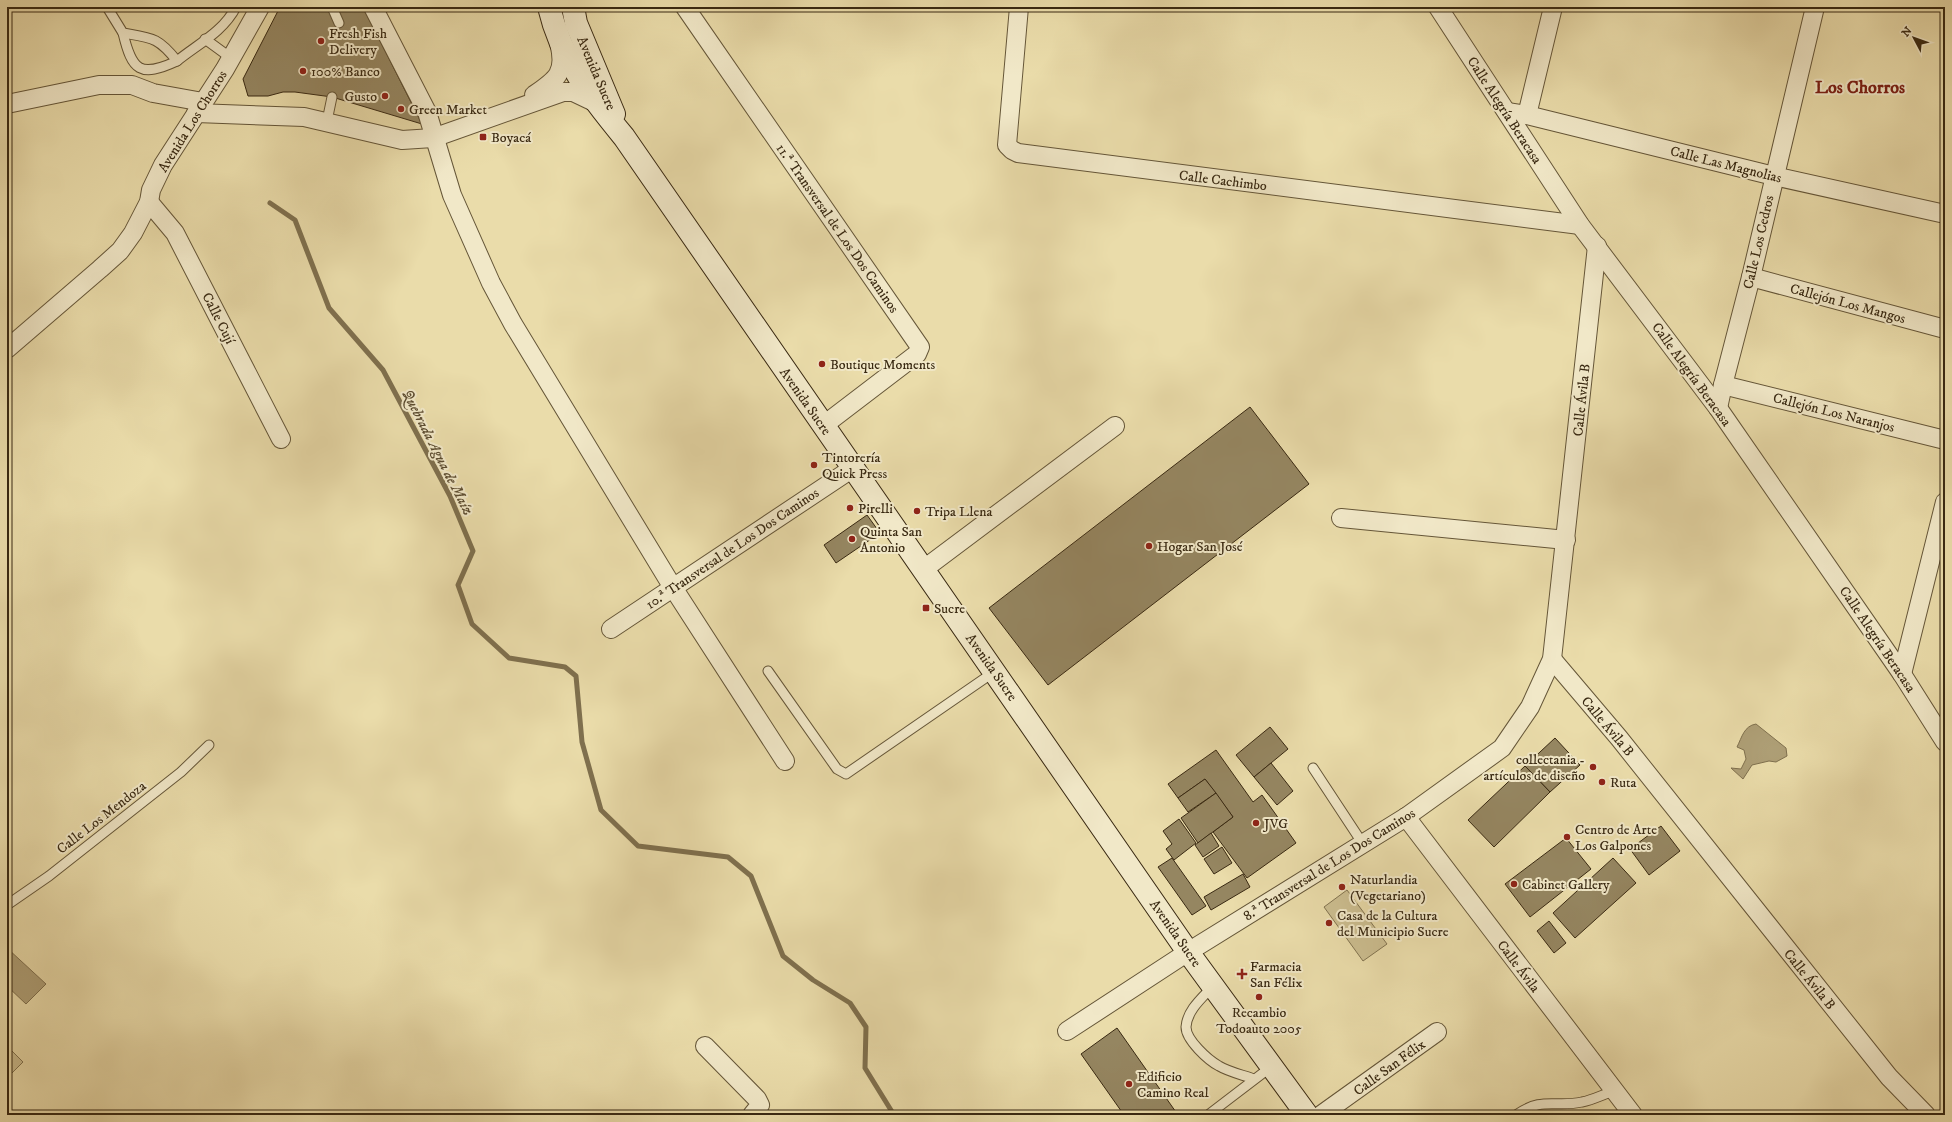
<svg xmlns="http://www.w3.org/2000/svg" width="1952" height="1122" font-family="'IM FELL DW Pica',serif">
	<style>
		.green { fill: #ccbe90; stroke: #827451 }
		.water { fill: #ae9f76; stroke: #7f704e }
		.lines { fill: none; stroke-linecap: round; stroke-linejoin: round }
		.stream { stroke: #7f704e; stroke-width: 5 }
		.building { fill: #958661; stroke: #392912 }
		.lane-casing { stroke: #655638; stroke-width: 11 }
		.street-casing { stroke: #655638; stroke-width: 20 }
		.secondary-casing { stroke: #392912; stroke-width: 24 }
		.lane { stroke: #f1e8c8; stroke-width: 9 }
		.street { stroke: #f1e8c8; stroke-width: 18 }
		.secondary { stroke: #f1e8c8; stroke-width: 22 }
		.poi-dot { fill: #8f2418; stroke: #f1e8c8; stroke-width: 1.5 }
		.labels { text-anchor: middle; stroke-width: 4; stroke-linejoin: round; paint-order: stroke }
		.poi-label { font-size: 14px; fill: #392912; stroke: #f1e8c8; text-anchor: start }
		.street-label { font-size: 14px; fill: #392912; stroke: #f1e8c8 }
		.water-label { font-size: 15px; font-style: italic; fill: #5c4c30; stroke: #f1e8c8 }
		.district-label { font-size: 18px; font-weight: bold; fill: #7a1f14; stroke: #f1e8c8 }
	</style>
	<rect width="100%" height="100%" fill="#eadcaa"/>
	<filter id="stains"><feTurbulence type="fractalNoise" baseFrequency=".005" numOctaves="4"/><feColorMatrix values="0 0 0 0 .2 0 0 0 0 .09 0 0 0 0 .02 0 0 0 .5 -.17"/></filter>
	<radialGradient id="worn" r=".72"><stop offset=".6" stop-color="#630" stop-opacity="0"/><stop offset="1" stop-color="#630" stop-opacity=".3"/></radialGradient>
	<!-- green -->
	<g class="green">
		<path d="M1347,890L1387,944L1363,961L1324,907Z"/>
		<path d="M7,1046L23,1062L7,1078Z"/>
	</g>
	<!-- water -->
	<g class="water">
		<path d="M1756,724L1786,748L1787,756L1776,762L1769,761L1752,765L1743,779L1731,768L1741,769L1746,759L1744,750L1737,747C1742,737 1744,726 1756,724Z"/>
		<path d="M7,948L46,984L26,1004L7,986Z"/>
	</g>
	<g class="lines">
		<!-- stream -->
		<path class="stream" d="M270,203L295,220L329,308L383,370L450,496L473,551L458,585L472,624L509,658L565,667L576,676L582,742L601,810L638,846L728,857L751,876L783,956L813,980L850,1003L866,1027L865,1068L894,1115"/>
	</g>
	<!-- building -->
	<g class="building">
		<path d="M280,7H363L422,124L332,97L295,92H283L268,96H248L243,79Z"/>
		<path d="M1250,407L1309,484L1048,685L989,608Z"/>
		<path d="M867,515L880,533L836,563L824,545Z"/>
		<path d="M1270,727L1288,749L1254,777L1236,755Z"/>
		<path d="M1555,738L1580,765L1550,792L1525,766Z"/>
		<path d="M1216,750L1253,802L1262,795L1296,843L1247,878L1213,832L1233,817L1205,779L1178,798L1168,784Z"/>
		<path d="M1271,763L1293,791L1277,805L1254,777Z"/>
		<path d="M1525,766L1550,792L1494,847L1468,820Z"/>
		<path d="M1205,779L1216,793L1188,812L1178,798Z"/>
		<path d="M1216,793L1233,817L1198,843L1181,818Z"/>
		<path d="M1179,819L1196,843L1174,860L1166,849L1172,844L1163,831Z"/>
		<path d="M1661,826L1680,851L1649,875L1630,849Z"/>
		<path d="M1211,833L1219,846L1203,857L1195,845Z"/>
		<path d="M1566,838L1591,869L1530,917L1505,884Z"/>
		<path d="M1222,847L1232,863L1214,874L1204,859Z"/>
		<path d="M1172,858L1206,906L1192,915L1158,867Z"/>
		<path d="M1613,858L1636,883L1575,938L1553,913Z"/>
		<path d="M1243,874L1250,887L1211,910L1204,897Z"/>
		<path d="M1549,921L1566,943L1554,953L1537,931Z"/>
		<path d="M1117,1028L1178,1115H1124L1081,1054Z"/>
	</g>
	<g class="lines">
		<defs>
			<g id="lane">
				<path d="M107,7L123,33C152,38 158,37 177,61C198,44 223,32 236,7"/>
				<path d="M332,7L339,23"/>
				<path d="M123,33C132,71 140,78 177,61"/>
				<path d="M205,39L231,58"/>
				<path d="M327,121L332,97"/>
				<path d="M768,671L837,769L846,774L994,672"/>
				<path d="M1313,768L1363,844"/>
				<path d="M7,905L49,876L181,772L209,745"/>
				<path d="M1213,986C1203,997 1187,1010 1186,1027C1186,1040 1208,1060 1219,1066C1229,1072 1243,1075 1254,1079"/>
				<path d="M1208,1115L1272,1066"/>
				<path d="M1516,1115C1543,1096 1555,1108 1582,1102C1593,1100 1604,1094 1614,1091"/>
			</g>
			<g id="street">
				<path d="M373,7L427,112L452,195L491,283L513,324L672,586L785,761"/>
				<path d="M685,7L920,347L917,354L824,425"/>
				<path d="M1019,7L1007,145L1012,150L1018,153L1580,225"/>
				<path d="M1438,7L1580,225L1718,408L1902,674L1945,742"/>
				<path d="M534,95C556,80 567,73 559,43"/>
				<path d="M7,104L99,85H132L153,93L203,102"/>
				<path d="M1507,112L1527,115L1774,176L1945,214"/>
				<path d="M196,113L304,117L402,140L433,138L563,92H573L596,103"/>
				<path d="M1527,115L1553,7"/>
				<path d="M149,202L175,233L281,439"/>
				<path d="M1751,277L1945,329"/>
				<path d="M7,349L100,269L120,251L133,233L149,202L151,190L163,165L225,69L260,7"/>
				<path d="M1723,385L1945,440"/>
				<path d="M1718,408L1723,385L1751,277L1815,7"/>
				<path d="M1341,518L1566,540"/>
				<path d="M924,569L1115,426"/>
				<path d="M611,629L853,468"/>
				<path d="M1552,659L1619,738L1889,1077L1926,1115"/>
				<path d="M1902,674L1945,502"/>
				<path d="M1406,817L1633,1115"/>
				<path d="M1067,1031L1188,952L1406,817L1502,748L1530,707L1552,659L1597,246"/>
				<path d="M705,1046L757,1099L760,1105L752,1115"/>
				<path d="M1321,1115L1437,1032"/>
			</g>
			<g id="secondary">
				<path d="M549,7C561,59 591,97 624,137L1188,952L1307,1115"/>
				<path d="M573,7L576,23L614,114"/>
			</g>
		</defs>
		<!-- lane casing -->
		<use href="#lane" class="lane-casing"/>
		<!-- street casing -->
		<use href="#street" class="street-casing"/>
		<!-- secondary casing -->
		<use href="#secondary" class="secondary-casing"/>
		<!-- lane -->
		<use href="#lane" class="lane"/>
		<!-- street -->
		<use href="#street" class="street"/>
		<!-- secondary -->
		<use href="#secondary" class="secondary"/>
	</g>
	<!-- markers -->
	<g class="poi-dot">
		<circle cx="321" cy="41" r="4"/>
		<circle cx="303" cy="71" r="4"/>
		<circle cx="385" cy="96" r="4"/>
		<circle cx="401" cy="109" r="4"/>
		<rect x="479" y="133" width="8" height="8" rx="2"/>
		<circle cx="822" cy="364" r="4"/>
		<circle cx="814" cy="465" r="4"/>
		<circle cx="850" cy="508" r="4"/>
		<circle cx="917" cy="511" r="4"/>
		<circle cx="852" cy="539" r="4"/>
		<circle cx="1149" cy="546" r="4"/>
		<rect x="922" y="604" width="8" height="8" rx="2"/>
		<circle cx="1593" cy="767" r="4"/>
		<circle cx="1602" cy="782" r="4"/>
		<circle cx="1256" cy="823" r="4"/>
		<circle cx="1567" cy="837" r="4"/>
		<circle cx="1514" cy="884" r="4"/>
		<circle cx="1342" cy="887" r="4"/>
		<circle cx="1329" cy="923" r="4"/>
		<path d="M1240 968h4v4h4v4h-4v4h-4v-4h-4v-4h4z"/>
		<circle cx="1259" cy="997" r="4"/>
		<circle cx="1129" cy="1084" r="4"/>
	</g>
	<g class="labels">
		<!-- poi labels -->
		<g class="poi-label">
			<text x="329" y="38">Fresh Fish<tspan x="329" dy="16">Delivery</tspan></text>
			<text x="311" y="76">100% Banco</text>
			<text x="377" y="101" text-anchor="end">Gusto</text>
			<text x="409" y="114">Green Market</text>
			<text x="491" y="142">Boyacá</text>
			<text x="830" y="369">Boutique Moments</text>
			<text x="822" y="462">Tintorería<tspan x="822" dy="16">Quick Press</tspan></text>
			<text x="858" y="513">Pirelli</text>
			<text x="925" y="516">Tripa Llena</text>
			<text x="860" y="536">Quinta San<tspan x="860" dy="16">Antonio</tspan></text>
			<text x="1157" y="551">Hogar San José</text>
			<text x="934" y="613">Sucre</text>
			<text x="1585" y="764" text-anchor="end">collectania -<tspan x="1585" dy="16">artículos de diseño</tspan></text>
			<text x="1610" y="787">Ruta</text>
			<text x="1264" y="828">JVG</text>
			<text x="1575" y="834">Centro de Arte<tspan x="1575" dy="16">Los Galpones</tspan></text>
			<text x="1350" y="884">Naturlandia<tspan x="1350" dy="16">(Vegetariano)</tspan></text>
			<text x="1522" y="889">Cabinet Gallery</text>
			<text x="1337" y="920">Casa de la Cultura<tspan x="1337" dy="16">del Municipio Sucre</tspan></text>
			<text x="1250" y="971">Farmacia<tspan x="1250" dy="16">San Félix</tspan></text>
			<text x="1259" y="1017" text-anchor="middle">Recambio<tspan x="1259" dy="16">Todoauto 2005</tspan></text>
			<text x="1137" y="1081">Edificio<tspan x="1137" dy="16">Camino Real</tspan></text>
		</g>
		<!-- street labels -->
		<g class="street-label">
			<text transform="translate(597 73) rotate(67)" y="5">Avenida Sucre</text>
			<text transform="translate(1505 110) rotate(57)" y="5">Calle Alegría Beracasa</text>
			<text transform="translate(192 121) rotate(-58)" y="5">Avenida Los Chorros</text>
			<text transform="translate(1726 164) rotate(14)" y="5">Calle Las Magnolias</text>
			<text transform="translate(1223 180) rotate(7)" y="5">Calle Cachimbo</text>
			<text transform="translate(838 228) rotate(55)" y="5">11.ª Transversal de Los Dos Caminos</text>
			<text transform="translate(1758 242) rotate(-77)" y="5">Calle Los Cedros</text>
			<text transform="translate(1848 303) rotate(15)" y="5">Callejón Los Mangos</text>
			<text transform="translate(219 318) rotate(63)" y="5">Calle Cují</text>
			<text transform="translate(1692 374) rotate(54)" y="5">Calle Alegría Beracasa</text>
			<text transform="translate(1581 400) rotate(-84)" y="5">Calle Ávila B</text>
			<text transform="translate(806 401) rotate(55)" y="5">Avenida Sucre</text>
			<text transform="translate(1834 412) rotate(14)" y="5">Callejón Los Naranjos</text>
			<text transform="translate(732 548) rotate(-34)" y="5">10.ª Transversal de Los Dos Caminos</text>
			<text transform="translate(1878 639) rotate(56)" y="5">Calle Alegría Beracasa</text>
			<text transform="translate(992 667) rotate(55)" y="5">Avenida Sucre</text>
			<text transform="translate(1608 726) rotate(50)" y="5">Calle Ávila B</text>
			<text transform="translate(101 817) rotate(-38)" y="5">Calle Los Mendoza</text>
			<text transform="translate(1329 864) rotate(-32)" y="5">8.ª Transversal de Los Dos Caminos</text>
			<text transform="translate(1176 933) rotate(55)" y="5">Avenida Sucre</text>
			<text transform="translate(1519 966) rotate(53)" y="5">Calle Ávila</text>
			<text transform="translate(1810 979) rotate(51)" y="5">Calle Ávila B</text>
			<text transform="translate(1389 1067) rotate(-36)" y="5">Calle San Félix</text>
		</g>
		<!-- water labels -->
		<g class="water-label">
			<text transform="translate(438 452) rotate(63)" y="5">Quebrada Agua de Maíz</text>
		</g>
		<!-- district labels -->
		<g class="district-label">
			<text x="1860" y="93">Los Chorros</text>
		</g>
	</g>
	<!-- margin -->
	<rect width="1952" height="1122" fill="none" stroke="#eadcaa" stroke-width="24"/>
	<rect x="8" y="8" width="1936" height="1106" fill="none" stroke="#392912" stroke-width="2"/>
	<rect x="12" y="12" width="1928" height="1098" fill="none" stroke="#392912"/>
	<!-- north arrow -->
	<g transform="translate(1914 38) rotate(311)" stroke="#f1e8c8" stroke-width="3" paint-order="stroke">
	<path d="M0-3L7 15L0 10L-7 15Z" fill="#392912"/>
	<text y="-6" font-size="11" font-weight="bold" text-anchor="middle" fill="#392912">N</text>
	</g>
	<rect width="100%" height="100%" filter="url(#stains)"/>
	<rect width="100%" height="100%" fill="url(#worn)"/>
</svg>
